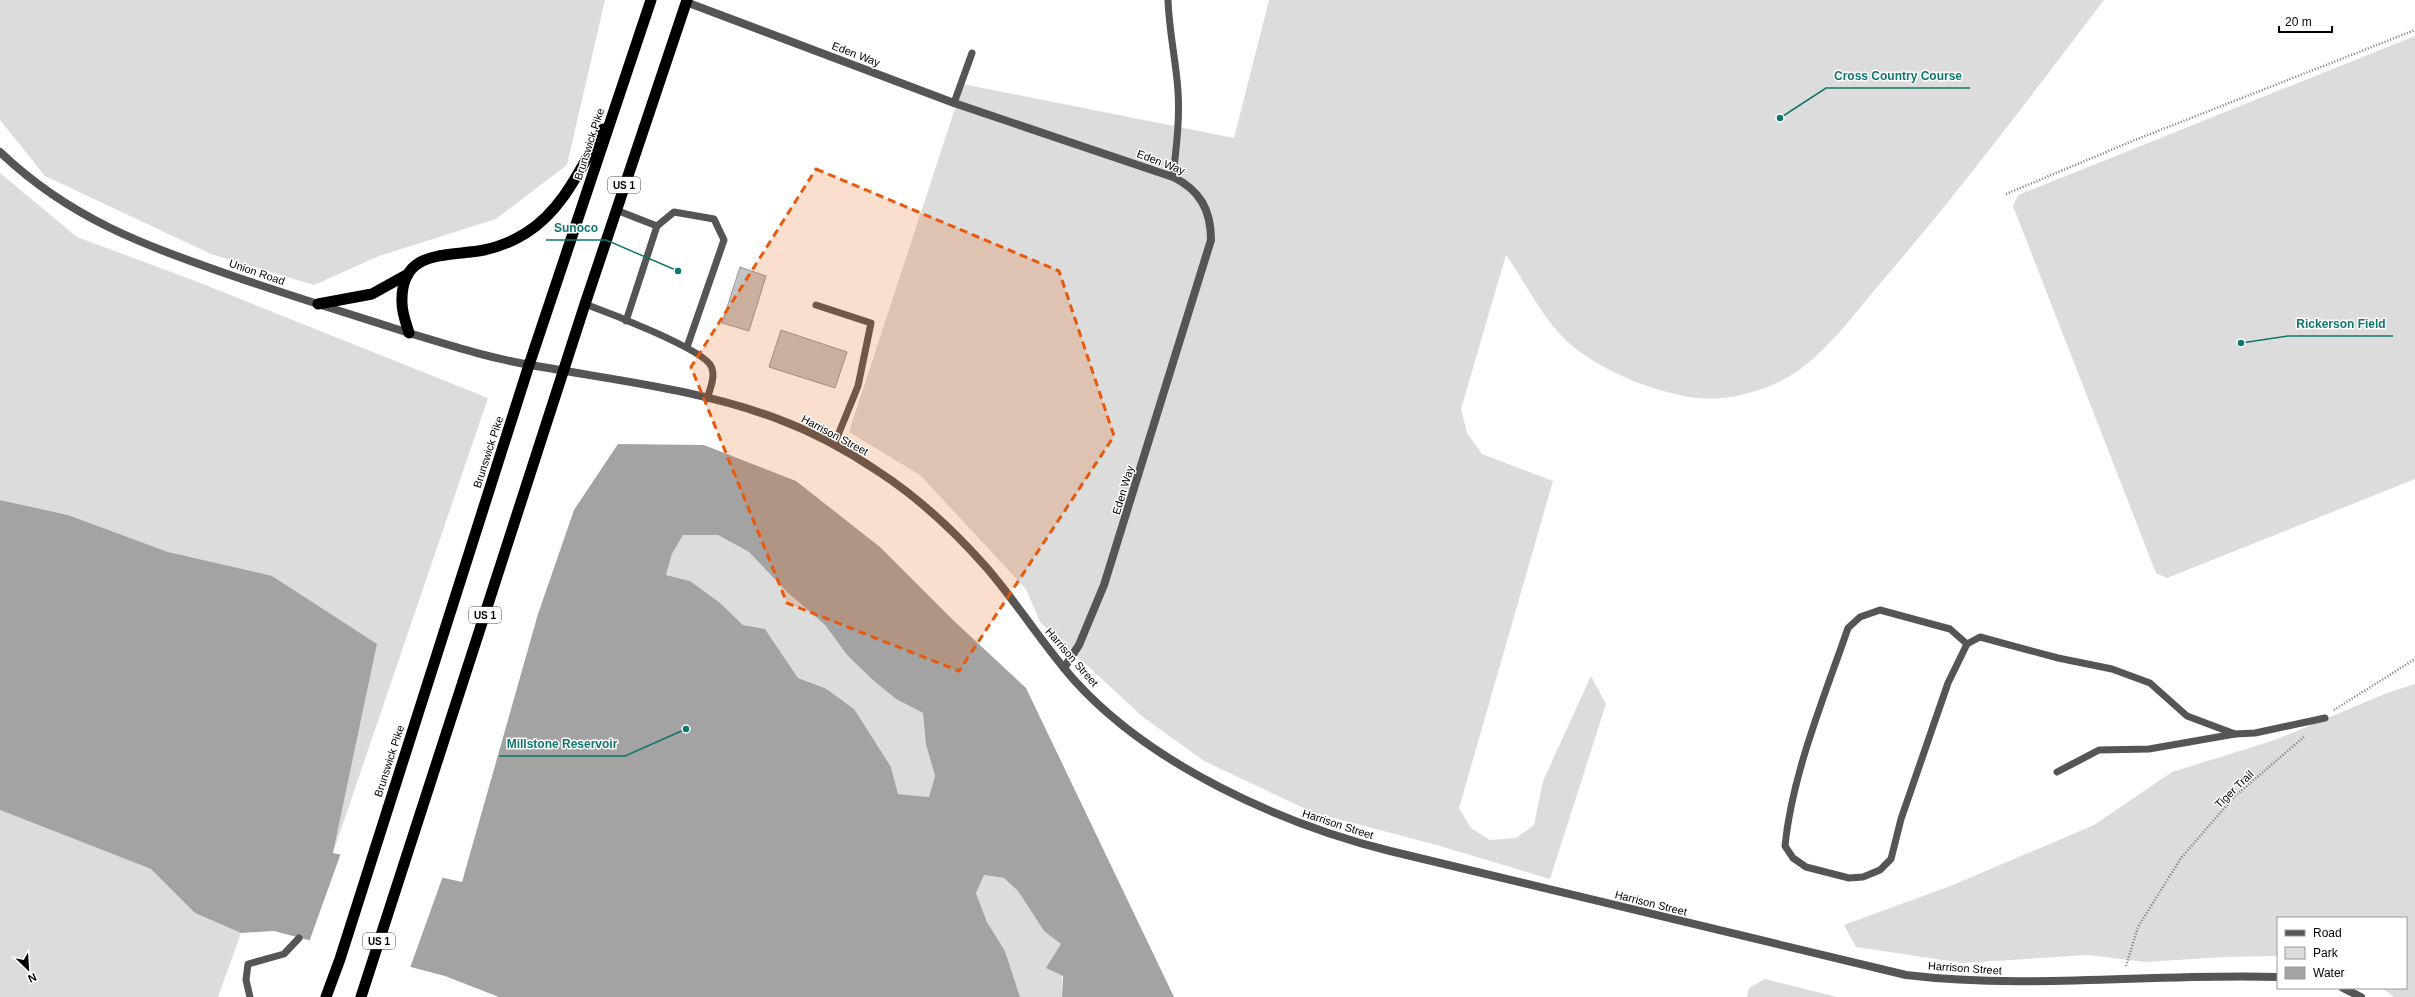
<svg xmlns="http://www.w3.org/2000/svg" width="2415" height="997" font-family="Helvetica,sans-serif">
	<style>
		.green { fill: #dcdcdc }
		.water { fill: #a3a3a3; fill-rule: evenodd }
		.pier { fill: #fff }
		.building { fill: #c4c4c4; stroke: #999 }
		.lines { fill: none; stroke-linecap: round; stroke-linejoin: round }
		.path { stroke: #777; stroke-width: 2.5; stroke-dasharray: 1 2; stroke-linecap: butt }
		.service { stroke: #555; stroke-width: 7 }
		.minor { stroke: #555; stroke-width: 8 }
		.tertiary { stroke: #555; stroke-width: 8 }
		.trunk { stroke: #000; stroke-width: 11 }
		.marked { fill: #e8590c; fill-opacity: 0.2; stroke: #e8590c; stroke-width: 3; stroke-dasharray: 8 5; stroke-linejoin: round }
		.labels { text-anchor: middle; stroke-width: 3; stroke-linejoin: round; paint-order: stroke }
		.shield { fill: #fff; stroke: #4c4c4c; stroke-width: 1 }
		.shield-label { font-size: 10px; font-weight: bold; fill: #000 }
		.street-label { font-size: 11px; fill: #000; stroke: #fff }
		.leader { fill: none; stroke: #0f766e; stroke-width: 1.5 }
		.callout-dot { fill: #0f766e; stroke: #fff; stroke-width: 1.5 }
		.callout-label { font-size: 12px; text-anchor: middle; font-weight: bold; fill: #0f766e; stroke: #fff; stroke-width: 3; stroke-linejoin: round; paint-order: stroke }
	</style>
	<rect width="100%" height="100%" fill="#fff"/>
	<!-- green -->
	<g class="green">
		<path d="M0,0H605L567,165L496,219L379,256L314,285L211,254L45,176L0,120Z"/>
		<path d="M1269,0H2104C2030,97 1957,195 1877,287C1847,323 1814,369 1770,386C1748,395 1719,401 1696,398C1655,392 1609,374 1576,349C1544,324 1529,287 1506,255L1461,409L1467,433L1482,454L1553,481L1459,808L1471,828L1490,840L1516,838L1534,825L1543,781L1591,676L1606,704L1550,879L1440,846L1312,812L1204,761L1143,717L1040,622L1026,589L920,475L849,432L963,84L1234,138Z"/>
		<path d="M2415,36V479L2167,578L2156,573L2013,206L2018,195Z"/>
		<path d="M0,173L77,237L198,282L488,398L333,853L377,644L168,552L68,515L0,500Z"/>
		<path d="M683,535H718L749,552L787,592L825,625L847,655L896,699L923,713L926,745L935,777L929,797L898,794L891,767L826,688L798,678L765,629L743,625L719,602L690,581L666,575L672,554Z"/>
		<path d="M2415,684V997H2394L2382,988H2406V918H2278V956L2225,957L2145,962L2088,955L1963,963L1856,947L1844,925L1953,885L2094,825L2172,772L2275,740L2387,693Z"/>
		<path d="M0,810L151,869L195,913L241,933L218,997H0Z"/>
		<path d="M984,875L1004,878L1018,891L1044,931L1062,944V997H1020L1005,951L987,922L976,892Z"/>
		<path d="M1765,979L1837,997H1747L1749,988Z"/>
	</g>
	<!-- water -->
	<path class="water" d="M618,444L704,445L796,481L880,547L954,621L1026,688L1174,997H1062L1063,976L1046,968L1061,944L1044,931L1018,891L1004,878L984,875L976,893L987,922L1005,951L1020,997H499L445,976L274,931L241,933L195,913L151,869L0,810V500L68,515L168,552L272,576L377,644L333,853L462,882L538,614L574,510ZM683,535H718L749,552L787,592L825,625L847,655L873,680L896,699L923,713L926,745L935,776L929,797L898,794L891,767L854,709L825,688L798,678L765,629L743,625L719,602L690,581L666,575L672,554Z"/>
	<!-- pier -->
	<path class="pier" d="M341,853L443,876L410,968L309,942Z"/>
	<!-- building -->
	<g class="building">
		<path d="M740,267L766,276L749,331L722,323Z"/>
		<path d="M781,330L847,352L835,388L769,367Z"/>
	</g>
	<g class="lines">
		<!-- path -->
		<g class="path">
			<path d="M2006,194L2135,140L2415,30"/>
			<path d="M2334,710L2415,659"/>
			<path d="M2126,966L2138,927L2181,858L2235,796L2305,736"/>
		</g>
		<!-- service -->
		<g class="service">
			<path d="M1168,0C1169,31 1176,61 1178,91C1180,120 1176,149 1173,177"/>
			<path d="M954,103L972,53"/>
			<path d="M616,210L657,226"/>
			<path d="M585,304C607,312 703,349 711,366C716,376 710,389 707,399"/>
			<path d="M816,305L871,323L858,386L834,445"/>
			<path d="M626,321L657,226L674,212L714,219L724,240L687,347"/>
			<path d="M1967,644L1950,629L1880,610L1860,617L1848,628C1825,695 1792,774 1785,846L1793,858L1806,867L1849,878L1863,877L1880,870L1891,859L1901,819L1948,683L1967,644L1980,637L2058,658L2112,669L2150,683L2187,716L2235,734L2255,733L2325,718"/>
			<path d="M2057,772L2099,750L2149,749L2235,734"/>
			<path d="M250,997L246,980L248,964L284,954L299,938"/>
		</g>
		<!-- minor -->
		<g class="minor">
			<path d="M686,2L954,103L1173,177C1200,190 1211,210 1211,240L1104,585L1079,645L1064,668"/>
			<path d="M0,152C70,219 144,245 233,276C291,296 350,314 409,333"/>
		</g>
		<!-- tertiary -->
		<g class="tertiary">
			<path d="M409,333C449,345 489,358 531,365C612,380 699,389 778,419C813,432 848,451 879,472C919,498 955,532 986,567C1018,604 1043,645 1075,681C1151,765 1281,824 1390,851L1906,975C2030,990 2154,973 2278,977"/>
			<path d="M2343,988L2361,997"/>
		</g>
		<!-- trunk -->
		<g class="trunk">
			<path d="M318,304L372,294L408,274"/>
			<path d="M409,333C406,323 402,313 402,303C400,248 448,257 484,250C499,247 513,241 526,233C563,210 582,166 603,129"/>
			<path d="M326,997L340,959L529,365L651,0"/>
			<path d="M361,997L585,304L687,0"/>
		</g>
	</g>
	<!-- marked area -->
	<path class="marked" d="M816,169L1059,271L1114,436L959,671L787,603L691,367Z"/>
	<g class="labels">
		<!-- shield labels -->
		<g class="shield">
			<rect x="608" y="177" width="32" height="16" rx="3"/>
			<rect x="469" y="607" width="32" height="16" rx="3"/>
			<rect x="363" y="933" width="32" height="16" rx="3"/>
		</g>
		<g class="shield-label">
			<text x="624" y="189">US 1</text>
			<text x="485" y="619">US 1</text>
			<text x="379" y="945">US 1</text>
		</g>
		<!-- street labels -->
		<g class="street-label">
			<text transform="translate(856 54) rotate(21)" y="4">Eden Way</text>
			<text transform="translate(589 144) rotate(-72)" y="4">Brunswick Pike</text>
			<text transform="translate(1161 162) rotate(21)" y="4">Eden Way</text>
			<text transform="translate(257 272) rotate(19)" y="4">Union Road</text>
			<text transform="translate(835 435) rotate(28)" y="4">Harrison Street</text>
			<text transform="translate(488 452) rotate(-72)" y="4">Brunswick Pike</text>
			<text transform="translate(1123 490) rotate(-73)" y="4">Eden Way</text>
			<text transform="translate(1072 657) rotate(49)" y="4">Harrison Street</text>
			<text transform="translate(389 761) rotate(-72)" y="4">Brunswick Pike</text>
			<text transform="translate(2234 789) rotate(-44)" y="4">Tiger Trail</text>
			<text transform="translate(1338 824) rotate(18)" y="4">Harrison Street</text>
			<text transform="translate(1651 903) rotate(14)" y="4">Harrison Street</text>
			<text transform="translate(1965 968) rotate(4)" y="4">Harrison Street</text>
		</g>
	</g>
	<!-- callouts -->
	<path class="leader" d="M1780 118L1826 88H1970M678 271L606 240H546M2241 343L2288 336H2393M686 729L625 756H499"/>
	<g class="callout-dot">
		<circle cx="1780" cy="118" r="4"/>
		<circle cx="678" cy="271" r="4"/>
		<circle cx="2241" cy="343" r="4"/>
		<circle cx="686" cy="729" r="4"/>
	</g>
	<g class="callout-label">
		<text x="1898" y="80">Cross Country Course</text>
		<text x="576" y="232">Sunoco</text>
		<text x="2341" y="328">Rickerson Field</text>
		<text x="562" y="748">Millstone Reservoir</text>
	</g>
	<!-- legend -->
	<rect x="2277" y="917" width="130" height="72" fill="#ffffff" stroke="#999999"/>
	<rect x="2285" y="930" width="20" height="6" fill="#555555" stroke="#999999"/>
	<text x="2313" y="937" font-size="12" fill="#000000">Road</text>
	<rect x="2285" y="947" width="20" height="12" fill="#dcdcdc" stroke="#999999"/>
	<text x="2313" y="957" font-size="12" fill="#000000">Park</text>
	<rect x="2285" y="967" width="20" height="12" fill="#a3a3a3" stroke="#999999"/>
	<text x="2313" y="977" font-size="12" fill="#000000">Water</text>
	<!-- north arrow -->
	<g transform="translate(28 969) rotate(155)" stroke="#ffffff" stroke-width="3" paint-order="stroke">
	<path d="M0-3L7 15L0 10L-7 15Z" fill="#000000"/>
	<text y="-6" font-size="11" font-weight="bold" text-anchor="middle" fill="#000000">N</text>
	</g>
	<!-- scale -->
	<path d="M2279 26v6h53v-6" fill="none" stroke="#000000" stroke-width="2"/>
	<text x="2285" y="26" font-size="12" fill="#000000" stroke="#ffffff" stroke-width="3" paint-order="stroke">20 m</text>
</svg>
